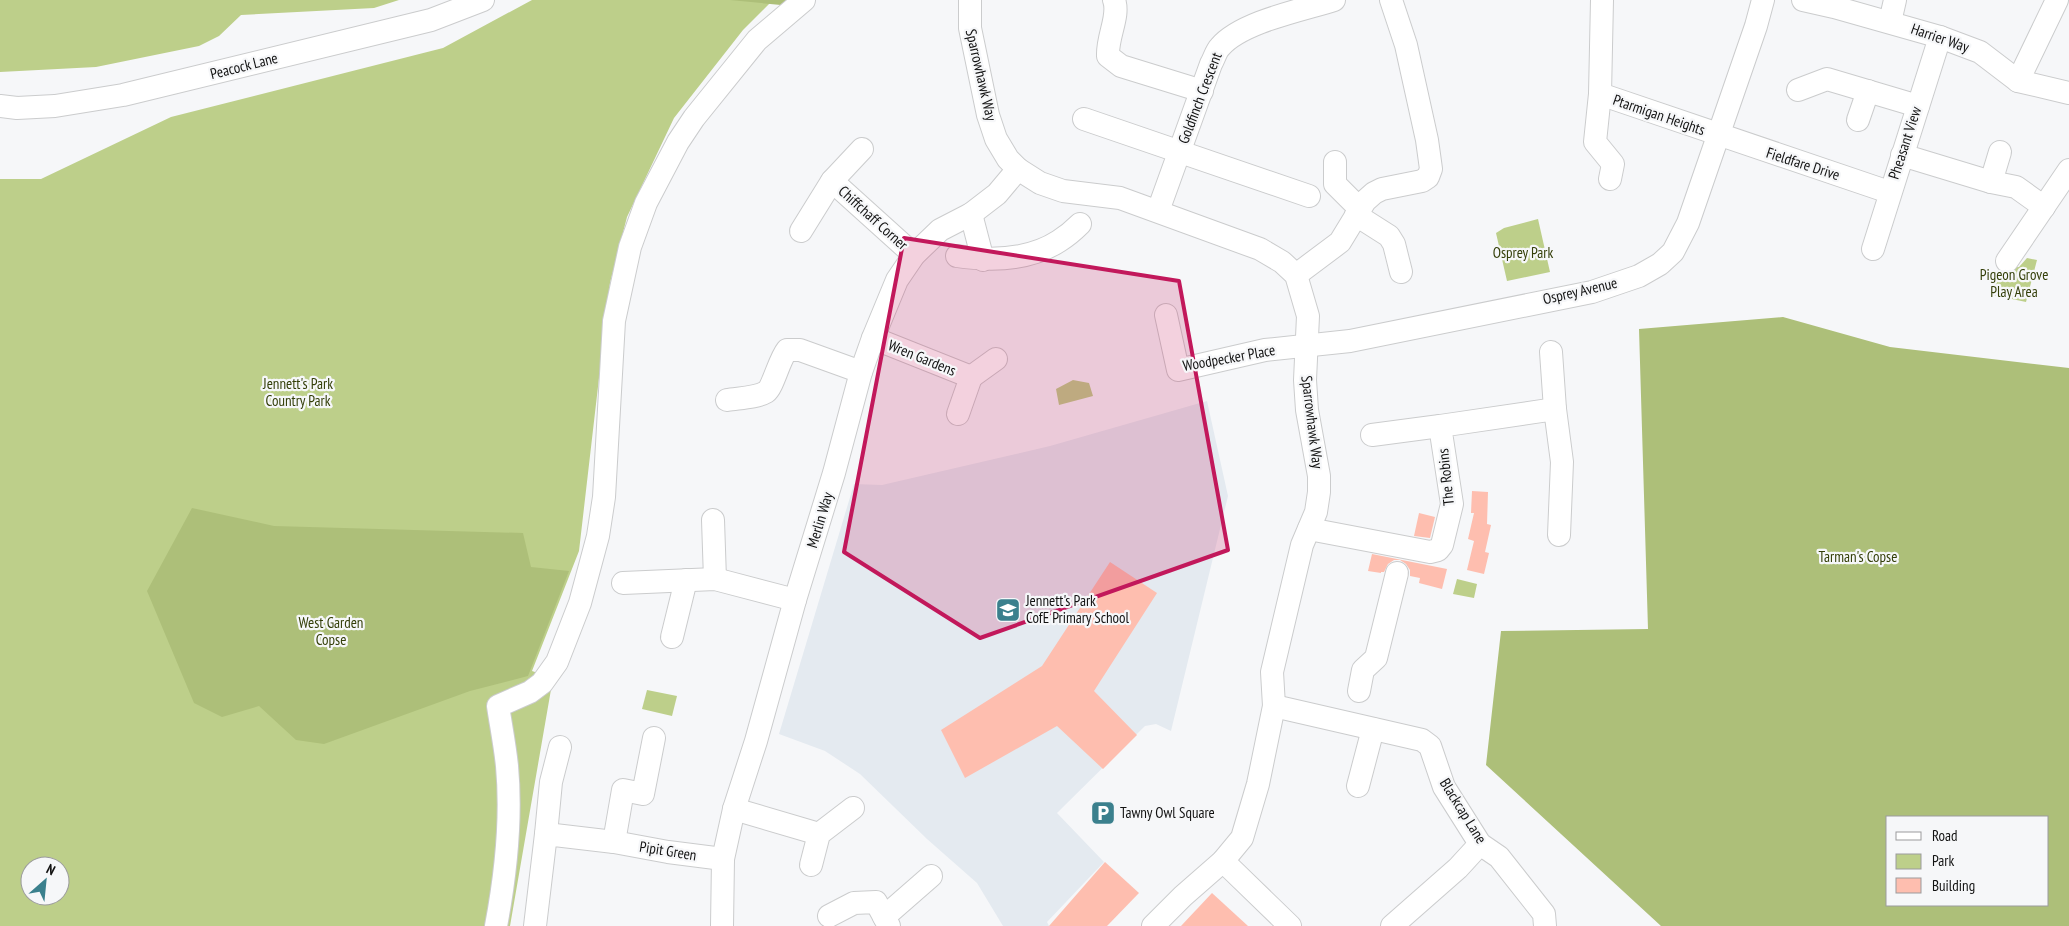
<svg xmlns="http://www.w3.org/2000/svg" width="2069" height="926" font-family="'PT Sans Narrow',sans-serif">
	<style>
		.built { fill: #e4eaf0 }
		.green { fill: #bdcf8a; fill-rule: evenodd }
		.forest { fill: #adbf79; fill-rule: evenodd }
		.building { fill: #febeaf }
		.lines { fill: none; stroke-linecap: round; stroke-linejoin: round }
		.minor-casing { stroke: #cbcccd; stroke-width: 24 }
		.minor { stroke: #fff; stroke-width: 22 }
		.marked { fill: #c2185b; fill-opacity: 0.2; stroke: #c2185b; stroke-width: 4; stroke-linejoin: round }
		.labels { text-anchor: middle; stroke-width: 4.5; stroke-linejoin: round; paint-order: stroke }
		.street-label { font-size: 15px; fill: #121212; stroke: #f6f7f9 }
		.park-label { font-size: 15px; fill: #343f09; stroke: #f6f7f9 }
		.poi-label { font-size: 15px; fill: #121212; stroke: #f6f7f9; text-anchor: start }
	</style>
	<rect width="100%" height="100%" fill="#f6f7f9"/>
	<!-- built -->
	<path class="built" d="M1207,401L1228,496L1171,731L1156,724L1145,726L1057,813L1104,862L1047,922L1049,926H1003L977,883L927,839L860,774L825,751L779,734L854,484L882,485L1050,446Z"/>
	<!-- green -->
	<g class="green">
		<path d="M0,0H399L374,8L241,15L219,36L199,46L96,67L0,72Z"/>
		<path d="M532,0H773L743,30L674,118L627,217L610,283L579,551L532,671L553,678L510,926H0V179H41L171,117L443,48ZM30,866H60V896H30Z"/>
		<path d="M1538,219L1550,272L1507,281L1496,233L1504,228Z"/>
		<path d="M2027,258L2037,260L2026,302L1993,295L1997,273L2008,268L2019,267Z"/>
		<path d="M1073,380L1089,383L1093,396L1059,405L1056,389Z"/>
		<path d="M1457,579L1477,584L1474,598L1453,594Z"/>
		<path d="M647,690L677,696L672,716L642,709Z"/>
	</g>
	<!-- forest -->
	<g class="forest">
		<path d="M730,0H788L781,5Z"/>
		<path d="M1783,317L1890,347L2069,368V926H1661L1486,765L1501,631L1648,629L1639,329ZM2048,817V905H1888V817Z"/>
		<path d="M192,508L274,526L523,533L531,567L569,571L528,676L470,691L324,744L296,740L259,706L222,717L194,703L147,591Z"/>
	</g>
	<!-- building -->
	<g class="building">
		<path d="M1472,491L1488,492L1487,524L1491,525L1485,552L1489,553L1484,574L1467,570L1474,541L1468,539L1474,513H1471Z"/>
		<path d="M1419,513L1435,517L1430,538L1414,536Z"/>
		<path d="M1372,554L1447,569L1442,589L1419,583L1420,578L1410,576V570L1406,564L1400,560H1394L1388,564L1384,572H1381V573L1368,571Z"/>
		<path d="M1110,562L1157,593L1094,691L1137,735L1103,769L1057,726L965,778L941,730L1042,666Z"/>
		<path d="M1105,862L1139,893L1107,926H1049Z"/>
		<path d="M1212,893L1248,926H1181Z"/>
	</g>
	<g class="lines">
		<defs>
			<g id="minor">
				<path d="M970,0V28L988,115L996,139L1008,159L1018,169L1040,183L1063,191L1120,198L1260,249L1282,262L1296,275L1308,316L1305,380L1307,410L1319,476V492L1316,512L1302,545L1272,672L1274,706L1258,784L1242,838L1223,861L1183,896L1153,926"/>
				<path d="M1114,0C1120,16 1107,36 1108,56L1121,66L1202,91"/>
				<path d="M1602,0L1600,94L1595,142L1613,164L1610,179"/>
				<path d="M1803,0L1834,7L1940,37L1980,52L2018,81L2069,93"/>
				<path d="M1890,22L1895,0"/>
				<path d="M2018,81L2057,0"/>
				<path d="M1798,90L1827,79L1918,106"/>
				<path d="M1600,94L1889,192"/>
				<path d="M0,106L17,108L55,106L123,95L431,20L483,0"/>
				<path d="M1084,119L1309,196"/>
				<path d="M1858,120L1868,91"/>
				<path d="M1902,155L1991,182L2016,187L2044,207"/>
				<path d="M1335,162V184L1360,209"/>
				<path d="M832,181L914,255"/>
				<path d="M1991,182L2000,152"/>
				<path d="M1158,211L1211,64C1214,59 1216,51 1220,47C1241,22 1302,10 1334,0"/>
				<path d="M971,214L983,260"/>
				<path d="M1356,215L1389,236L1394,244L1401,272"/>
				<path d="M801,231L832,181L862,149"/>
				<path d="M1873,249L1940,37"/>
				<path d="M957,256C991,261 1030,260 1059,241C1067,236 1074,230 1080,224"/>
				<path d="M2007,261L2069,170"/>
				<path d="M1296,275L1340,242L1365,201L1374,193L1382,189L1422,181L1428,177L1431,169L1427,140L1406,45L1391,0"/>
				<path d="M1166,315L1178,370L1265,350L1350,341L1592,292L1639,276L1660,264L1673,252L1688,223L1756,26L1763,0"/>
				<path d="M873,338L971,377L996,359"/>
				<path d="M1551,352L1555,409"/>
				<path d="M727,400C738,398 756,398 766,392C773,387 779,360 787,350H800L861,372"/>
				<path d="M958,414L971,377"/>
				<path d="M1372,435L1440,426"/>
				<path d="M713,520L715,579"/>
				<path d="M1309,529L1430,552L1438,550L1442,545L1452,504L1440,426L1555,409L1562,462L1559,535"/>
				<path d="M623,583L715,579L795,600"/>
				<path d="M672,637L686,580"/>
				<path d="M1359,691L1363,670L1376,658L1397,573"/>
				<path d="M1274,706L1422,740L1430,746L1444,787L1480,844L1499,857L1544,914L1545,926"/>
				<path d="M1358,786L1373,729"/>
				<path d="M734,809L819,834"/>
				<path d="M546,834L551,782L560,747"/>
				<path d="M614,842L623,790L643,794L654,738"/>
				<path d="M1223,861L1290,926"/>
				<path d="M811,865L819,834L853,808"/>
				<path d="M829,916L854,903L876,902L889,926"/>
				<path d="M884,917L931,876"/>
				<path d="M496,926C506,873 512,820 507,766C505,746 501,726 498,706L530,692L542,683L557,662L580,603L598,536L604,497L614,321L630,247L646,203L678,142L694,118L757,40L804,0"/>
				<path d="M535,926L546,834L614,842L668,852L723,859"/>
				<path d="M722,926L723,859L734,809L756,741L795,600L834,473L861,372L873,338L897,280L914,255L940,230L971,214L997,194L1018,169"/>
				<path d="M1392,926L1458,868L1480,844"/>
			</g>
		</defs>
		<!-- minor casing -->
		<use href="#minor" class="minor-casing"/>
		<!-- minor -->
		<use href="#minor" class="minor"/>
	</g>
	<!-- marked area -->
	<path class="marked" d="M904,238L1179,281L1228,550L980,638L844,552Z"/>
	<!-- icons -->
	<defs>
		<symbol id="school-square" viewBox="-11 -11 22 22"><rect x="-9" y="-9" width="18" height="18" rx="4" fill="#3b808d" stroke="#f6f7f9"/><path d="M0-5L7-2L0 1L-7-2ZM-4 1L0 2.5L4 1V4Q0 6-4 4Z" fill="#fff"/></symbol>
		<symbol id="parking-square" viewBox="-11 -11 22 22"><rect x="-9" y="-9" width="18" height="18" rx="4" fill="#3b808d" stroke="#f6f7f9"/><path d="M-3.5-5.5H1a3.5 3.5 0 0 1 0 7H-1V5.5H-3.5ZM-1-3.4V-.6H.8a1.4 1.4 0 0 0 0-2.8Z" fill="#fff"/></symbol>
	</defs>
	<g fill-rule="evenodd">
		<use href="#school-square" x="994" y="596" width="28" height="28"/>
		<use href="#parking-square" x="1089" y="799" width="28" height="28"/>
	</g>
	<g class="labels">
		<!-- street labels -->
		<g class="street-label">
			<text transform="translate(1940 38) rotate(19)" y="5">Harrier Way</text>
			<text transform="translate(244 66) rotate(-14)" y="5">Peacock Lane</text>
			<text transform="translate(981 75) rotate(77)" y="5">Sparrowhawk Way</text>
			<text transform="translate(1200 98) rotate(-69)" y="5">Goldfinch Crescent</text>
			<text transform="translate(1659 115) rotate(19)" y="5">Ptarmigan Heights</text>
			<text transform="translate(1905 143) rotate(-72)" y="5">Pheasant View</text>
			<text transform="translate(1803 164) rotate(18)" y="5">Fieldfare Drive</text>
			<text transform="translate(873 218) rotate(42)" y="5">Chiffchaff Corner</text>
			<text transform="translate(1580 291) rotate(-13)" y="5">Osprey Avenue</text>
			<text transform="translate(922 358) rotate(22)" y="5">Wren Gardens</text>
			<text transform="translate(1229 358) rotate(-10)" y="5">Woodpecker Place</text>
			<text transform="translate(1312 422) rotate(83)" y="5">Sparrowhawk Way</text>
			<text transform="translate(1446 477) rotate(-96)" y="5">The Robins</text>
			<text transform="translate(820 520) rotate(-73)" y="5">Merlin Way</text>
			<text transform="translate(1463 811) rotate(58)" y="5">Blackcap Lane</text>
			<text transform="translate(668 851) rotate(9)" y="5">Pipit Green</text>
		</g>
		<!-- park labels -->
		<g class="park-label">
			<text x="1523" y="258">Osprey Park</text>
			<text x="2014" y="280">Pigeon Grove<tspan x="2014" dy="17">Play Area</tspan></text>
			<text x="298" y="389">Jennett's Park<tspan x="298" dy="17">Country Park</tspan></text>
			<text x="1858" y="562">Tarman's Copse</text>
			<text x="331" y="628">West Garden<tspan x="331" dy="17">Copse</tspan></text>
		</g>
		<!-- poi labels -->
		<g class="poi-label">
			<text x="1026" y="606">Jennett's Park<tspan x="1026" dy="17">CofE Primary School</tspan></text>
			<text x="1120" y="818">Tawny Owl Square</text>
		</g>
	</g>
	<!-- legend -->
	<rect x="1886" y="816" width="162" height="90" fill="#f6f7f9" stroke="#9b9b9d"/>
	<rect x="1896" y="832" width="25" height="8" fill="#ffffff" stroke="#9b9b9d"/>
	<text x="1932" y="841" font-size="15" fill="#121212">Road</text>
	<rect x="1896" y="854" width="25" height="15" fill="#bdcf8a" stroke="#9b9b9d"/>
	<text x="1932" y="866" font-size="15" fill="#121212">Park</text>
	<rect x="1896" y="878" width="25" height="15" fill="#febeaf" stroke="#9b9b9d"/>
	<text x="1932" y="891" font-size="15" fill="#121212">Building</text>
	<!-- north arrow -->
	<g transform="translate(45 881) rotate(27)"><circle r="24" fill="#f6f7f9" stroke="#9b9b9d"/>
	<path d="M0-4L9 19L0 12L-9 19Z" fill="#3b808d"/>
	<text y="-8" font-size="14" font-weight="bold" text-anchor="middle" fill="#121212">N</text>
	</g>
</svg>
